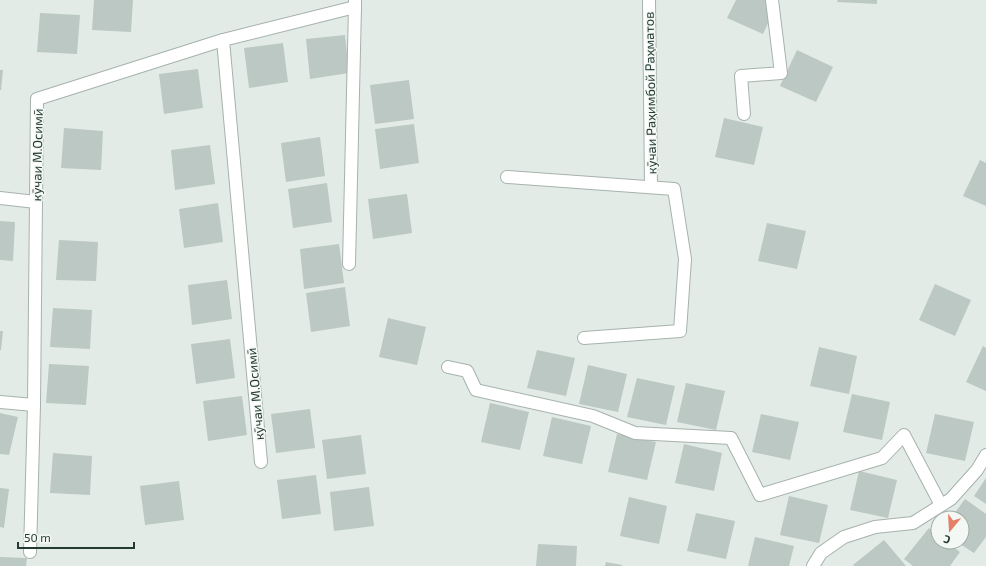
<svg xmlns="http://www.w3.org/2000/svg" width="986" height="566" font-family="'Exo 2',sans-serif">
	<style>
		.building { fill: #bbc8c3 }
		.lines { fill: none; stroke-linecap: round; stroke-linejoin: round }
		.minor-casing { stroke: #a6b2ad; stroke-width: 14 }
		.minor { stroke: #fff; stroke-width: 12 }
		.labels { text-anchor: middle; stroke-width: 3; stroke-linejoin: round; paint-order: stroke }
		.street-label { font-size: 13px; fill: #243a33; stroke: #f3f8f5 }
	</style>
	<rect width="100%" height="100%" fill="#e3ebe7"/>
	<!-- building -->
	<g class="building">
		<path d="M94,0H133L131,32L92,30Z"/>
		<path d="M736,0H779L763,34L727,18Z"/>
		<path d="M838,0H877V4L837,2Z"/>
		<path d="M40,13L80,15L77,54L37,52Z"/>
		<path d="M345,35L349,73L310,79L306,39Z"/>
		<path d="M283,43L288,82L249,88L244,48Z"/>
		<path d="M797,50L833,67L816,102L780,86Z"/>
		<path d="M198,69L203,108L164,114L159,74Z"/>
		<path d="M0,70H3L1,90H0Z"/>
		<path d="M409,80L414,119L375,124L370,85Z"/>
		<path d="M724,118L763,127L754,165L715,157Z"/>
		<path d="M414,124L419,163L380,169L375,129Z"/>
		<path d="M64,128L103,131L101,170L61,168Z"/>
		<path d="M320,137L325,176L286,182L281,143Z"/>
		<path d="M210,145L215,184L175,190L171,150Z"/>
		<path d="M980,160L986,163V206L963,196Z"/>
		<path d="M327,183L332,222L293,228L288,189Z"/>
		<path d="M407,194L412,233L373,239L368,199Z"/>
		<path d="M218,203L223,242L184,248L179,209Z"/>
		<path d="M0,221L15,222L13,261L0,260Z"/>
		<path d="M767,223L806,231L797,269L758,261Z"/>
		<path d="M59,240L98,242L96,281L56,280Z"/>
		<path d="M339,244L344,283L304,289L300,249Z"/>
		<path d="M227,280L232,319L192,325L188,285Z"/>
		<path d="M935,284L971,300L955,336L919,320Z"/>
		<path d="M345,287L350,326L311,332L306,293Z"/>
		<path d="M53,308L92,310L90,349L50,347Z"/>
		<path d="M388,318L426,327L417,365L379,357Z"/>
		<path d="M0,331H3L1,350H0Z"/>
		<path d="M230,339L235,378L196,384L191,344Z"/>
		<path d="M983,346L986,348V391L966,382Z"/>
		<path d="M819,347L857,356L849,394L810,386Z"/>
		<path d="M537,350L575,358L566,396L527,388Z"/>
		<path d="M49,364L89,366L86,405L46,403Z"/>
		<path d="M588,365L627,374L618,412L579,404Z"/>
		<path d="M637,378L675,386L666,425L627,417Z"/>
		<path d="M686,383L725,391L716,430L677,422Z"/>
		<path d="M852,394L890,402L882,440L843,432Z"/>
		<path d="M242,396L247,435L208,441L203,401Z"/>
		<path d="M490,403L529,412L520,450L481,442Z"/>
		<path d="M310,409L315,448L276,453L271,414Z"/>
		<path d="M0,413L18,417L9,455L0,454Z"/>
		<path d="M761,414L799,422L790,460L752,452Z"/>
		<path d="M935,414L974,422L965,461L926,453Z"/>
		<path d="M552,417L591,426L582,464L543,456Z"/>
		<path d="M617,434L656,442L647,480L608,472Z"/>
		<path d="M361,435L366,474L327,479L322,440Z"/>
		<path d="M684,444L722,453L714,491L675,483Z"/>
		<path d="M53,453L92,456L90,495L50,493Z"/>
		<path d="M859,471L897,480L888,518L850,510Z"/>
		<path d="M316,475L321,514L282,519L277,480Z"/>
		<path d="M986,478V504L974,496Z"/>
		<path d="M179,481L184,520L145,525L140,486Z"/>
		<path d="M369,487L374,526L334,531L330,492Z"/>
		<path d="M0,488L9,489L4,528L0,527Z"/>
		<path d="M789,496L828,505L819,543L780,535Z"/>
		<path d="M629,497L667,506L659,544L620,536Z"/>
		<path d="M965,499L986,514V537L974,553L957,542H962V518H951Z"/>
		<path d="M696,513L735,521L726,559L687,551Z"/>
		<path d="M929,528L938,535V542H947L960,552L950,566H913L904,559Z"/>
		<path d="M755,537L794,546L789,566H748Z"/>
		<path d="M884,540L906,566H854L853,565Z"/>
		<path d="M538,544L577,546L576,566H536Z"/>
		<path d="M0,557L27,558L26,566H0Z"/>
		<path d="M606,562L622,565V566H605Z"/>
	</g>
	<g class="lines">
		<defs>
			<g id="minor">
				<path d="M649,0L651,187"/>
				<path d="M744,114L741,76L781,73L772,0"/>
				<path d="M507,177L674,189L685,259L680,331L584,338"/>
				<path d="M0,198L36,202"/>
				<path d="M349,264L355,7"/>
				<path d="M448,367L467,371L476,390L593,416L635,433L731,438L760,495L882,458L904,435L941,505"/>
				<path d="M0,402L34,405"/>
				<path d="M261,462L223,40L355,7V0"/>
				<path d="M30,552L34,405L37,99L223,40"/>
				<path d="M813,566L821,553L844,537L875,527L913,523L951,499L977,470L986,455"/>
			</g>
		</defs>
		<!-- minor casing -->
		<use href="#minor" class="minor-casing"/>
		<!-- minor -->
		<use href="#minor" class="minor"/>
	</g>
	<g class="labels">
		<!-- street labels -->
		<g class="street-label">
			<text transform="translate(650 93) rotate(-91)" y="5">кӯчаи Раҳимбой Раҳматов</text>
			<text transform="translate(37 155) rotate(-89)" y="5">кӯчаи М.Осимӣ</text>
			<text transform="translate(255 394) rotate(-95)" y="5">кӯчаи М.Осимӣ</text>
		</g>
	</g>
	<!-- north arrow -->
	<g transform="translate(950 530) rotate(198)"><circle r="19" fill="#f3f8f5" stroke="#a0aca7"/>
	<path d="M0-3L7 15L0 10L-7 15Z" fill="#e48068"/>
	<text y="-6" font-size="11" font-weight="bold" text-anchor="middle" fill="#243a33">С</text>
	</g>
	<!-- scale -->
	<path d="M18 542v6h116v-6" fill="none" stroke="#243a33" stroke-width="2"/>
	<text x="24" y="542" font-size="12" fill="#243a33" stroke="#f3f8f5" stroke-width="3" paint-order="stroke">50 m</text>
</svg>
